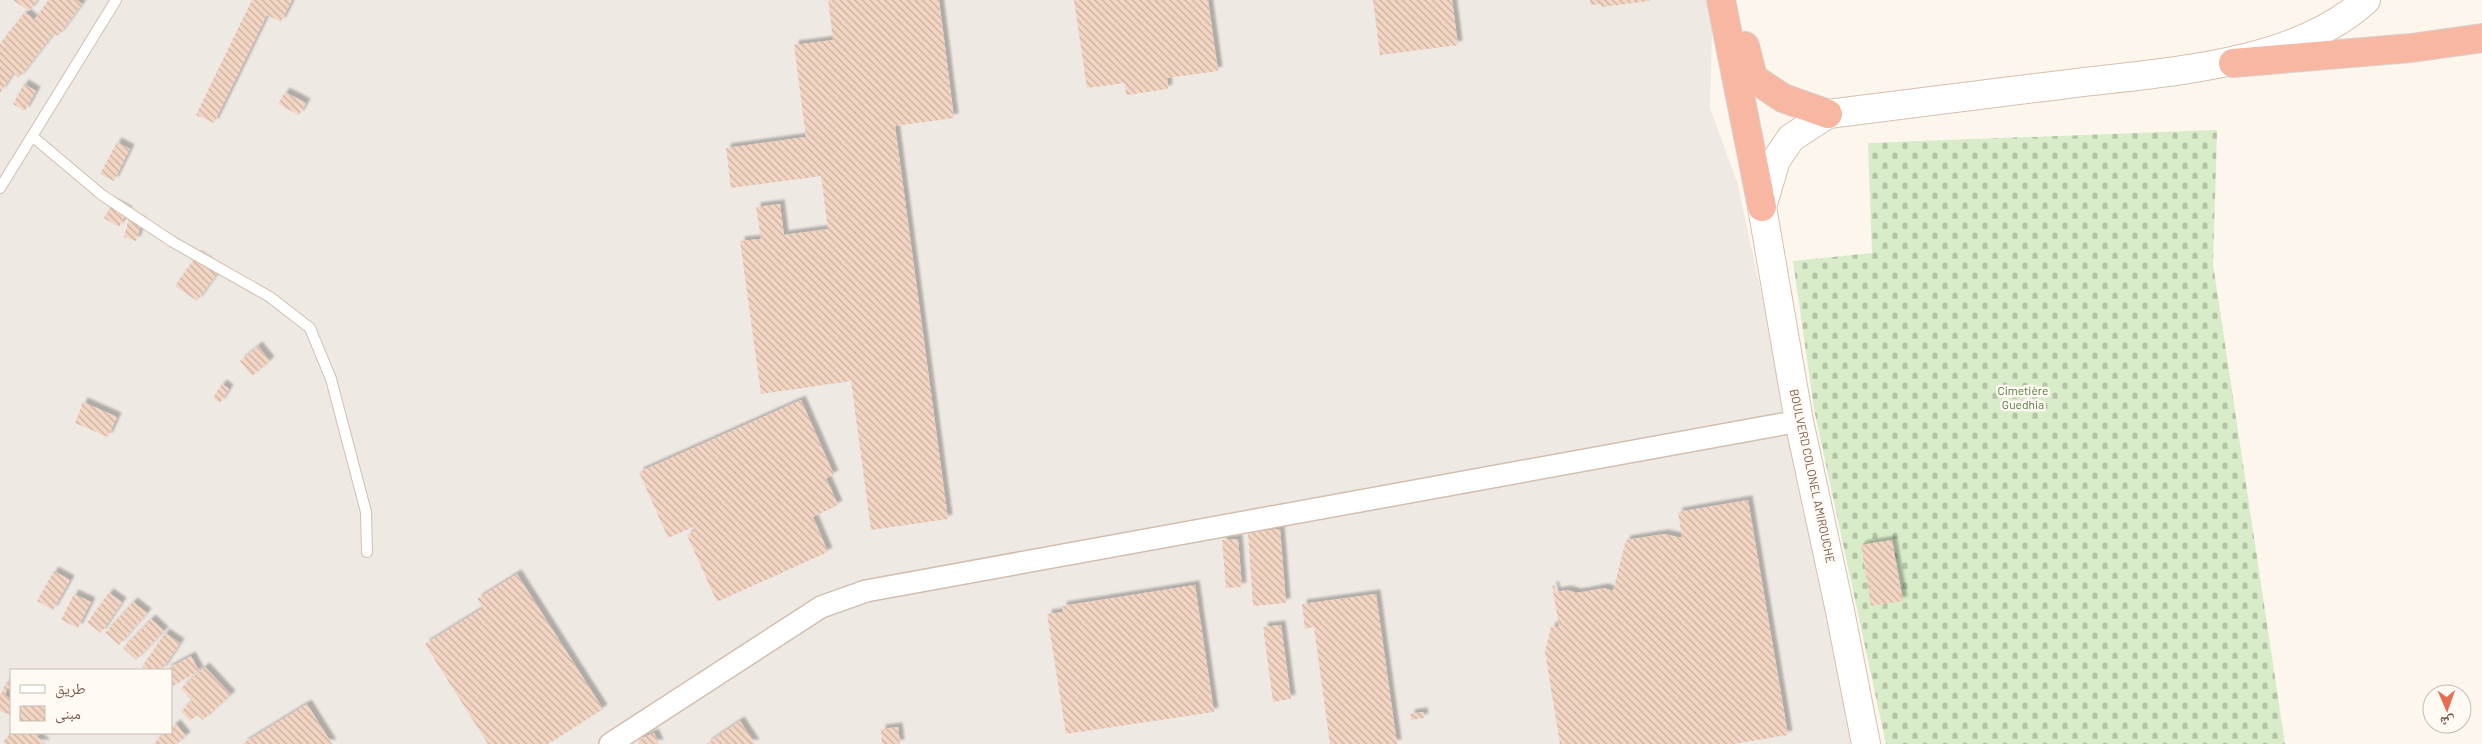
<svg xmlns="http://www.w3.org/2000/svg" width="2482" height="744" font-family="Barlow,'Noto Naskh Arabic',sans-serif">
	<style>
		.industrial { fill: #efe9e4; fill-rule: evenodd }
		.cemetery { fill: url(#cemetery-stones) }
		.building { fill: url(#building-back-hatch); filter: url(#shadow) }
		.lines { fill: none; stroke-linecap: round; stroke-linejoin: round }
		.lane-casing { stroke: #d1beb0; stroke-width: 12 }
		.street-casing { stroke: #d1beb0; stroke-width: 24 }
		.secondary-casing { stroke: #d6c0b0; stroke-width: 30 }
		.highway-casing { stroke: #dad1cd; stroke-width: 30 }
		.lane { stroke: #fff; stroke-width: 10 }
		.street { stroke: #fff; stroke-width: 21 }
		.secondary { stroke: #fff; stroke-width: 28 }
		.highway { stroke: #f7b7a3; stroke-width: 28 }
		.labels { text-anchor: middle; stroke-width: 5; stroke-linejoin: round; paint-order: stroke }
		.park-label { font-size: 12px; fill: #537a41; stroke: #fffaf3 }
		.street-label { font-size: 12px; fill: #7a5c4d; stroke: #fffaf3 }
	</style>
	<defs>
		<pattern id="cemetery-stones" width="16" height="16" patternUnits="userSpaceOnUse" patternTransform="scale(1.25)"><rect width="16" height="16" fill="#d8ecc9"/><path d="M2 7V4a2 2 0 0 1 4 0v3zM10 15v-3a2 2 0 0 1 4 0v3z" fill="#b4c2a5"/></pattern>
		<pattern id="building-back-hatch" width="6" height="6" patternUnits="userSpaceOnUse" patternTransform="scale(1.25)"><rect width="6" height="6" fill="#f3d5c3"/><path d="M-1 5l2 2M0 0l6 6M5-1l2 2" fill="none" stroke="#cab0a1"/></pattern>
		<filter id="shadow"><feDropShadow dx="4.5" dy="-4.5" stdDeviation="1" flood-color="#0004"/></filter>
	</defs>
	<rect width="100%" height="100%" fill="#fdf6ec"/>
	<!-- industrial -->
	<path class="industrial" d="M0,0H1706L1712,31L1710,108L1737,182L1789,420L1851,744H0ZM11,670H171V733H11Z"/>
	<!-- cemetery -->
	<path class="cemetery" d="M2217,130L2213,264L2285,744H1886L1814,409L1793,261L1872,253L1868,143Z"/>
	<!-- building -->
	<g class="building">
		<path d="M13,0H37L29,11Z"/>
		<path d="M49,0H77L82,4L58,36L54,33L19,78L13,73L0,93V44L25,12L34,20Z"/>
		<path d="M252,0H292L281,22L267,15L214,123L196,115Z"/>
		<path d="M828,0H939L954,118L895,126L948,519L871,530L851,381L761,394L740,241L761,239L756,207L780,204L784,235L828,229L821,176L731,188L726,148L806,137L794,45L833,40Z"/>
		<path d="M1074,0H1208L1218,71L1167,78L1168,89L1126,95L1125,83L1087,88Z"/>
		<path d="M1373,0H1452L1458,45L1380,55Z"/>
		<path d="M1590,0H1650V1L1601,7V4L1591,5Z"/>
		<path d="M24,84L36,91L25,111L13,104Z"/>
		<path d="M285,92L306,103L299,115L278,104Z"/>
		<path d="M117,142L130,149L114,181L100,174Z"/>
		<path d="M113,203L128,211L119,227L104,218Z"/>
		<path d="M129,218L142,222L136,241L124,237Z"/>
		<path d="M197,255L219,271L197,301L175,286Z"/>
		<path d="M258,346L270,361L252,376L240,361Z"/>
		<path d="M222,384L229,389L220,403L213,398Z"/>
		<path d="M801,400L834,475L826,478L838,505L813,517L828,552L717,602L687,535L695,531L693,527L668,538L639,472Z"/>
		<path d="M83,402L117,417L108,437L75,423Z"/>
		<path d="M1748,500L1788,735L1734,744H1560L1545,652L1551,627L1559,626L1552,586L1554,585L1556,592L1567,590L1577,593L1604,588L1613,591L1626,540L1664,534L1682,538L1678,512Z"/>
		<path d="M1280,529L1286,603L1253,606L1248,532Z"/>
		<path d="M1238,539L1242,587L1226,588L1222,540Z"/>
		<path d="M1892,540L1903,601L1871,606L1861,545Z"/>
		<path d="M54,571L70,580L53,610L37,601Z"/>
		<path d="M517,574L603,709L548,744H488L425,644L483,608L477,599Z"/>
		<path d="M1195,585L1214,712L1066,734L1047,614L1063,612L1062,606Z"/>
		<path d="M109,593L122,602L101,633L87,623Z"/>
		<path d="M74,594L91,602L78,628L61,620Z"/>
		<path d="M1376,594L1397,744H1330L1314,627L1305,629L1302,604Z"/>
		<path d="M133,602L147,613L119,645L105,633Z"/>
		<path d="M151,619L164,631L136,660L123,648Z"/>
		<path d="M1281,625L1291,699L1273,702L1263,627Z"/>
		<path d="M165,633L180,643L162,670H147L142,667Z"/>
		<path d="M191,656L199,671L171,687V670H165Z"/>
		<path d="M205,667L231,695L203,720L197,715L190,721L181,711L192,701L181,688Z"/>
		<path d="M6,682L11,684V689L7,688L5,696L11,698V715L0,711V693H2Z"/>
		<path d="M307,704L332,744H242Z"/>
		<path d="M1423,712L1424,718L1411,720L1410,714Z"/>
		<path d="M740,721L755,744H706Z"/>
		<path d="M176,724L186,736L177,744H153L166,733H171V728Z"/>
		<path d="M898,727L900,744H882L881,729Z"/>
		<path d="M11,733H40L37,737L46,744H6L3,742Z"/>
		<path d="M654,733L659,744H639L638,740Z"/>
	</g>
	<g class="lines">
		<defs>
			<g id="lane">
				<path d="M32,136L102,195L173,242L270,297L310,328L331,379L366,512L367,552"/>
				<path d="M0,188L116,0"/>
			</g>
			<path id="street" d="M610,744L821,607L866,591L1799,421"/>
			<path id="secondary" d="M1866,744L1840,611L1799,421L1762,207L1776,160L1791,138L1828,114C1905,104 1983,94 2061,85C2157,72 2292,68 2366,0"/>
			<g id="highway">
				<path d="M1721,0L1762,207"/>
				<path d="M1745,46L1753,78L1783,98L1828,114"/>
				<path d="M2233,63L2411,48L2482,38"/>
			</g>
		</defs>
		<!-- lane casing -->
		<use href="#lane" class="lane-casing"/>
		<!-- street casing -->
		<use href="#street" class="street-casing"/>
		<!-- secondary casing -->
		<use href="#secondary" class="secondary-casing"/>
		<!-- highway casing -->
		<use href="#highway" class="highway-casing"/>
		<!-- lane -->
		<use href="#lane" class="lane"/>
		<!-- street -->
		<use href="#street" class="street"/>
		<!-- secondary -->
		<use href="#secondary" class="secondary"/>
		<!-- highway -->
		<use href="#highway" class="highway"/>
	</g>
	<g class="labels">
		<!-- park labels -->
		<g class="park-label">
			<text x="2023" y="395">Cimetière<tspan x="2023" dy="14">Guedhia</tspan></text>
		</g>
		<!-- street labels -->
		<g class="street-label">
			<text transform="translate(1812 476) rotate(78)" y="4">BOULVERD COLONEL AMIROUCHE</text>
		</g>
	</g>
	<!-- legend -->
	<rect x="10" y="669" width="162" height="65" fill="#fffaf3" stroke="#cabbb1"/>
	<rect x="20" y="685" width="25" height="8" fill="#ffffff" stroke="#cabbb1"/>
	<text x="55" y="694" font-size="15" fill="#7a5c4d">طريق</text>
	<rect x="20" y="706" width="25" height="15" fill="url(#building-back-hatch)" stroke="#cabbb1"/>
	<text x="55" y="719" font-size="15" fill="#7a5c4d">مبنى</text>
	<!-- north arrow -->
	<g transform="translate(2447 709) rotate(178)"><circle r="24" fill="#fffaf3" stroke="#cabbb1"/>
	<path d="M0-4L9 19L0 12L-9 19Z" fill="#e76f51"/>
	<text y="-8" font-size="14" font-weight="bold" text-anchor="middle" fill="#7a5c4d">ش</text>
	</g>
</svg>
